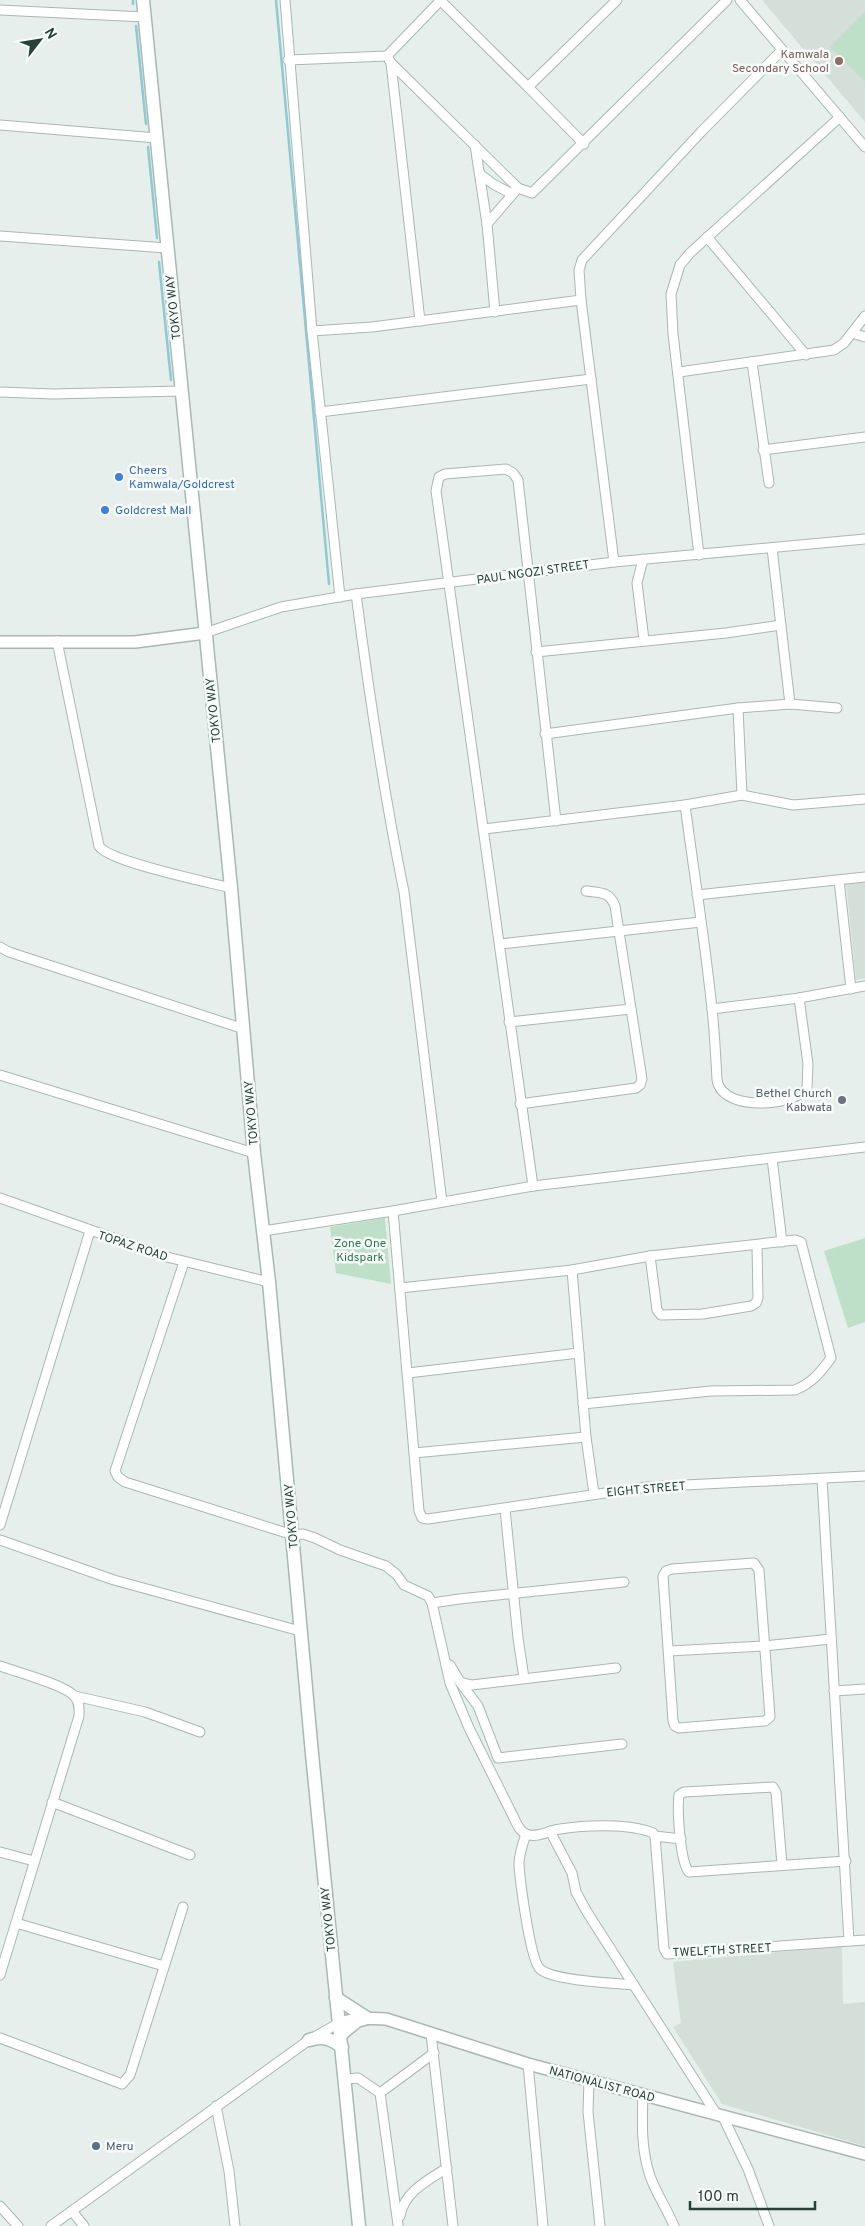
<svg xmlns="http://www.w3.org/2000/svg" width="865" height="2226" font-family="Overpass,sans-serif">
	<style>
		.built { fill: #d4dfda }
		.green { fill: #bfe0c8 }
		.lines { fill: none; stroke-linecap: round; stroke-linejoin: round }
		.stream { stroke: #8ec9d4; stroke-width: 2.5 }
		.minor-casing { stroke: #a8b8b2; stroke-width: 11 }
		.tertiary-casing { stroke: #a8b8b2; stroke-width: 14 }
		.secondary-casing { stroke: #a4bbb3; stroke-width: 15 }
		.minor { stroke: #fff; stroke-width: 9 }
		.tertiary { stroke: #fff; stroke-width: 11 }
		.secondary { stroke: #fff; stroke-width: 12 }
		.education-dot { fill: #8d6e63; stroke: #f7fbf9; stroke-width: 2 }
		.shop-dot { fill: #3f7fe0; stroke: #f7fbf9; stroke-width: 2 }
		.worship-dot { fill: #6b7280; stroke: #f7fbf9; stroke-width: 2 }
		.service-dot { fill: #5c6f8a; stroke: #f7fbf9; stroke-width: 2 }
		.labels { text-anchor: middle; stroke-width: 5; stroke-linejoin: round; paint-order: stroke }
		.education-label { font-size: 12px; fill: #785e54; stroke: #f7fbf9; text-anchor: end }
		.street-label { font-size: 12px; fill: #24423a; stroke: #f7fbf9 }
		.shop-label { font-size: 12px; fill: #366cbe; stroke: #f7fbf9; text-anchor: start }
		.worship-label { font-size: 12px; fill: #5b616d; stroke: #f7fbf9; text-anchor: end }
		.park-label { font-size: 12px; fill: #2d7a4b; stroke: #f7fbf9 }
		.service-label { font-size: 12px; fill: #4e5e75; stroke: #f7fbf9; text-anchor: start }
	</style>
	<rect width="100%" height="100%" fill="#e6efeb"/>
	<!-- built -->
	<g class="built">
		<path d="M762,0H865V122Z"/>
		<path d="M865,881V978L856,980L846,882Z"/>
		<path d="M842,1946L843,2004L865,2002V2146L722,2104L673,2027L681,2023L673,1962Z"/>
	</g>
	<!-- green -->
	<g class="green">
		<path d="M865,12V82L830,47Z"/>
		<path d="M385,1218L391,1284L336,1273L330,1227Z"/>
		<path d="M865,1238V1322L848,1328L824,1251Z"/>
	</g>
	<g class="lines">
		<!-- stream -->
		<g class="stream">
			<path d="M133,0V4"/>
			<path d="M276,0L329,584"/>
			<path d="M136,26L146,124"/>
			<path d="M148,147L157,238"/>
			<path d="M159,262L171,380"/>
		</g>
		<defs>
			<g id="minor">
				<path d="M285,0L312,331L340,597"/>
				<path d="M440,0L528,87L617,0"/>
				<path d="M740,0L865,147"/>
				<path d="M0,10L144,17"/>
				<path d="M387,56L391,63L518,188L532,193L727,0"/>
				<path d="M288,60L387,56L441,0"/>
				<path d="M391,63L420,321"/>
				<path d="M528,87L584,144"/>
				<path d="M0,125L157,138"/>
				<path d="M475,145L487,224L495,312"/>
				<path d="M480,174L493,184L512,194"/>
				<path d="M487,224L518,188"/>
				<path d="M0,236L167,248"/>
				<path d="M707,237L806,355"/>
				<path d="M312,331L372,327L581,300"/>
				<path d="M852,333L865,337"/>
				<path d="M752,362L769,483"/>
				<path d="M679,372L834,350L844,343L865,316"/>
				<path d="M0,392L53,394L181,391"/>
				<path d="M320,412L591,379"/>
				<path d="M763,450L865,437"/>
				<path d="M772,548L790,704"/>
				<path d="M699,555L673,334L671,294L680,265L690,253L840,117"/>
				<path d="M643,559L637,583L644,640"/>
				<path d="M614,562L581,300L579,270L582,260L701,132L782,50"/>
				<path d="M356,594C369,694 384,794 404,892L442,1202"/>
				<path d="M205,633L281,607L356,594L614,562L865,539"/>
				<path d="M57,641L99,846C109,862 208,882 231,888"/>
				<path d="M536,652L726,633L781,625"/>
				<path d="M738,708L742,795"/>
				<path d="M545,734L738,708L790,704L837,708"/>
				<path d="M685,805C694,873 705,941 712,1009C714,1026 715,1044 716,1062C717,1069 716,1078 718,1084C728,1111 791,1106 807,1089L808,1064L799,998"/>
				<path d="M484,829L685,805L742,795L793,805L865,799"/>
				<path d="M839,880L851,989"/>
				<path d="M697,895L865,877"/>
				<path d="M500,944L701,922"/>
				<path d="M0,947L9,952L244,1029"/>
				<path d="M712,1009L799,998L865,986"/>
				<path d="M509,1022L631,1009"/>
				<path d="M0,1075L254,1153"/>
				<path d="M520,1104L636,1088L640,1085L642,1079L615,906C609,891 600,893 586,891"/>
				<path d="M772,1158L782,1242"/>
				<path d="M533,1186L436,491L439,477L445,474L506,469L513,473L518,480L556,821"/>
				<path d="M0,1198L167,1257L269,1282"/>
				<path d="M393,1211L419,1511L422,1518L428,1519L646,1487L865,1476"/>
				<path d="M263,1231L393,1211L533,1186L865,1147"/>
				<path d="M650,1256L657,1310L661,1315L703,1314L751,1306L756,1303L758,1298L757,1245"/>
				<path d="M184,1262L115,1471L118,1477L125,1482L293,1535L303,1534L315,1538L340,1550L386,1566L397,1575L404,1585L428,1596L432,1603L450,1683L469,1728L513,1816C516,1822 519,1831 526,1834C536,1839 550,1830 560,1829C585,1825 630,1823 653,1833L655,1836L681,1839"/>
				<path d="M572,1270L586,1437L594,1494"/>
				<path d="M400,1288L572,1270L650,1256L795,1240L801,1242L831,1358C820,1373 812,1383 795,1390L711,1391L583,1404"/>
				<path d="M408,1373L579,1353"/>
				<path d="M414,1453L586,1437"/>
				<path d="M822,1479L849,1941"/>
				<path d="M505,1509L518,1638L524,1678"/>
				<path d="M0,1525L90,1231"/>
				<path d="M0,1540L114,1580L300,1631"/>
				<path d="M754,1563L759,1570L770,1717L765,1721L679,1728L675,1726L673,1721L663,1576L666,1571L672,1569Z"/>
				<path d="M432,1603L459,1599L624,1582"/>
				<path d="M669,1651L764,1646L831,1639"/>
				<path d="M450,1665L460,1682L472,1685L616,1668"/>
				<path d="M0,1666C16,1672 67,1685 75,1697C80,1703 79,1709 79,1716L0,1975"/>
				<path d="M460,1682L478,1706L498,1758L622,1744"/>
				<path d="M834,1691L865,1689"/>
				<path d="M75,1696L145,1712L200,1732"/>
				<path d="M52,1802L190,1855"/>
				<path d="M550,1831L572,1873L576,1892L587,1912L717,2115"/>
				<path d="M526,1834C523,1843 519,1854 519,1864C520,1880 530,1960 540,1969C553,1981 615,1983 634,1985"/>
				<path d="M655,1836L664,1949L667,1954L865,1940"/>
				<path d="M0,1852L34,1861"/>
				<path d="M782,1865L776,1792L773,1787L684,1792L679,1795C677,1809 680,1862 689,1872L846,1861"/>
				<path d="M16,1923L164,1966"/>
				<path d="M431,2034L453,2226"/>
				<path d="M0,2038L122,2084L130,2075L183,1907"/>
				<path d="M528,2064L543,2226"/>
				<path d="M345,2079L358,2078L380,2093"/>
				<path d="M589,2080L588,2112L600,2226"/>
				<path d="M643,2094C642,2123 641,2149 650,2176C656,2193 667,2209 674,2226"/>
				<path d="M216,2106L229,2171L235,2226"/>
				<path d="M723,2117L748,2169L769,2226"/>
				<path d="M0,2206L18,2226"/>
				<path d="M72,2211L84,2226"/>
				<path d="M400,2216C404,2192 428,2180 447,2168"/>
				<path d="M398,2225L380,2093L434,2053"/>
				<path d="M51,2226L309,2040L339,2023"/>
			</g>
			<g id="tertiary">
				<path d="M0,642H135L205,633"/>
				<path d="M339,2023L360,2018L386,2019L528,2064L865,2154"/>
			</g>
			<g id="secondary">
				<path d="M143,0L231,888L254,1153L269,1282L312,1754L359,2226"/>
				<path d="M336,1998L367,2018"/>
				<path d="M340,2035L357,2021L367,2018"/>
				<path d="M309,2040C323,2036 330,2038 342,2047"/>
			</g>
		</defs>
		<!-- minor casing -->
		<use href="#minor" class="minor-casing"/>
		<!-- tertiary casing -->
		<use href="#tertiary" class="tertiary-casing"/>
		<!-- secondary casing -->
		<use href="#secondary" class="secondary-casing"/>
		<!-- minor -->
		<use href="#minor" class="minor"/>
		<!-- tertiary -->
		<use href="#tertiary" class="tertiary"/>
		<!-- secondary -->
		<use href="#secondary" class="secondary"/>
	</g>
	<!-- markers -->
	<circle class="education-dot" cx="839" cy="61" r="5"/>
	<g class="shop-dot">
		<circle cx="119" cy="477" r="5"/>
		<circle cx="105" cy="510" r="5"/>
	</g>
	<circle class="worship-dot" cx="842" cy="1100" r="5"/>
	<circle class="service-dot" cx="96" cy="2146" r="5"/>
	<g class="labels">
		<!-- education labels -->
		<g class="education-label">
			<text x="829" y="58">Kamwala<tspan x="829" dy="14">Secondary School</tspan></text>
		</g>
		<!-- street labels -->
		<g class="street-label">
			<text transform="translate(173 307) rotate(-96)" y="4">TOKYO WAY</text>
			<text transform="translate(533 572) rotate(-8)" y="4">PAUL NGOZI STREET</text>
			<text transform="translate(213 710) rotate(-96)" y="4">TOKYO WAY</text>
			<text transform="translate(251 1113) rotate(-95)" y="4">TOKYO WAY</text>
			<text transform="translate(133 1246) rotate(18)" y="4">TOPAZ ROAD</text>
			<text transform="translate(646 1489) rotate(-5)" y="4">EIGHT STREET</text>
			<text transform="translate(291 1516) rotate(-95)" y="4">TOKYO WAY</text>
			<text transform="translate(328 1919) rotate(-96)" y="4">TOKYO WAY</text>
			<text transform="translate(722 1950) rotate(-3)" y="4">TWELFTH STREET</text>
			<text transform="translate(602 2084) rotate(15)" y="4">NATIONALIST ROAD</text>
		</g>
		<!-- shop labels -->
		<g class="shop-label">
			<text x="129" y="474">Cheers<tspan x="129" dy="14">Kamwala/Goldcrest</tspan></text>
			<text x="115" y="514">Goldcrest Mall</text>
		</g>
		<!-- worship labels -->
		<g class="worship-label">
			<text x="832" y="1097">Bethel Church<tspan x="832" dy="14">Kabwata</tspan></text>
		</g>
		<!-- park labels -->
		<g class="park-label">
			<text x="360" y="1247">Zone One<tspan x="360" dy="14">Kidspark</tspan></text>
		</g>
		<!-- service labels -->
		<g class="service-label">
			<text x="106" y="2150">Meru</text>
		</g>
	</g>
	<!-- north arrow -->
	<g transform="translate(40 40) rotate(59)" stroke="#f7fbf9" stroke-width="4" paint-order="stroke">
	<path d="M0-4L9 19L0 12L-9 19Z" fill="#24423a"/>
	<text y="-8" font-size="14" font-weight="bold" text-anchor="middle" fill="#24423a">N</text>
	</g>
	<!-- scale -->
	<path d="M690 2201v8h125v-8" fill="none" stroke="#24423a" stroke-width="2.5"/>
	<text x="698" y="2201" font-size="15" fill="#24423a" stroke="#f7fbf9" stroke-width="4" paint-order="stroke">100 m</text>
</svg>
